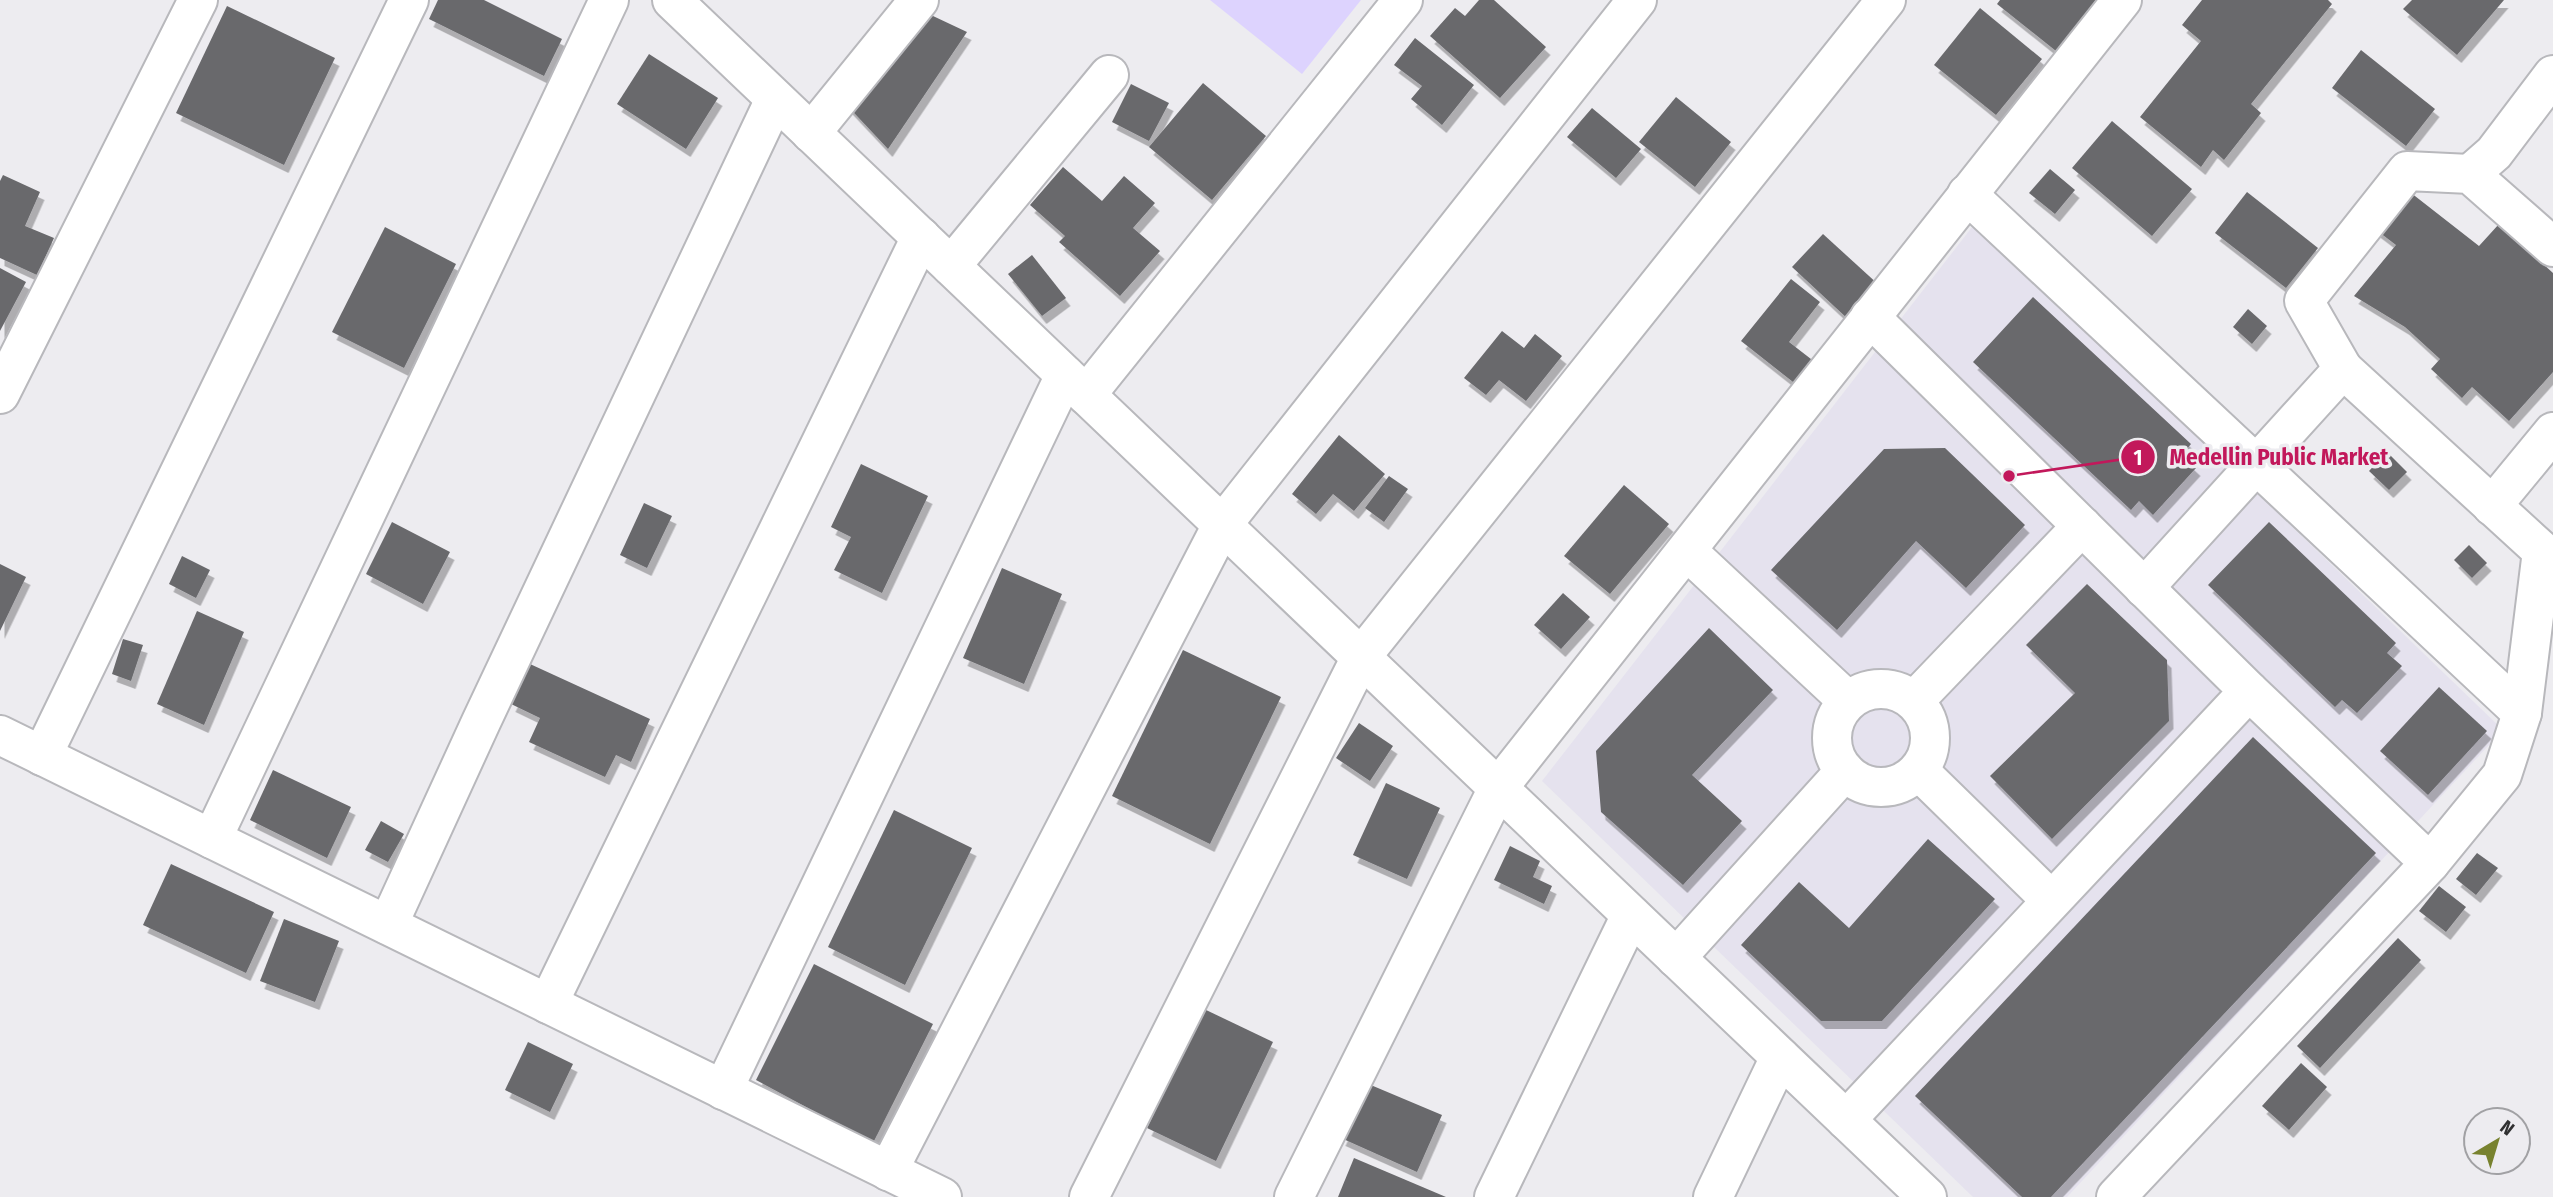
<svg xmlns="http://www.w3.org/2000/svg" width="2553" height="1197" font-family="'Fira Sans Condensed',sans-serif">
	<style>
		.built { fill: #e5e2ee }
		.green { fill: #ddd3fe }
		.building { fill: #69696c; filter: url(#shadow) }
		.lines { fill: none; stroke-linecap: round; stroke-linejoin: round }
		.minor-casing { stroke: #b8b8bc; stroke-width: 42 }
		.minor { stroke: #fff; stroke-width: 38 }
		.leader { fill: none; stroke: #c2185b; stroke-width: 2.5 }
		.callout-dot { fill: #c2185b; stroke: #edecf0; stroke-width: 2.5 }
		.mark-label { font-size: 21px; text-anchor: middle; font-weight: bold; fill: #fff }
		.callout-label { font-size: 23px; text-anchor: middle; font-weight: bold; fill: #c2185b; stroke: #edecf0; stroke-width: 7; stroke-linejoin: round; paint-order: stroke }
	</style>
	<defs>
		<filter id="shadow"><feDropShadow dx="4.5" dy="8" stdDeviation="0" flood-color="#0004"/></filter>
	</defs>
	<rect width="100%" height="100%" fill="#edecf0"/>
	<!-- built -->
	<path class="built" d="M1976,222L2503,730L2067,1197H1973L1542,781Z"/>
	<!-- green -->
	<path class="green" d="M1210,0H1361L1302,74Z"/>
	<!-- building -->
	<g class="building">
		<path d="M438,0H484L562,39L544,76L429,19Z"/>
		<path d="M1479,0H1494L1546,47L1500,98L1430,36L1455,8L1465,16Z"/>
		<path d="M2000,0H2096L2056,51L1997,4Z"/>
		<path d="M2202,0H2328L2332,4L2251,104L2261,113L2224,160L2213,150L2201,167L2140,117L2201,41L2182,25Z"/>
		<path d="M2412,0H2504L2457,55L2403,9Z"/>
		<path d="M227,6L335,58L284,165L176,113Z"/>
		<path d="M916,8L967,32L888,149L842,100Z"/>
		<path d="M1980,8L2042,59L1996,115L1934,65Z"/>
		<path d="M1415,38L1474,85L1442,125L1411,99L1422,86L1394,65Z"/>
		<path d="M2361,50L2435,109L2406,146L2332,88Z"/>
		<path d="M649,54L718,98L686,149L617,104Z"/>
		<path d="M1203,83L1266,136L1212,200L1149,147Z"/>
		<path d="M1131,84L1169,103L1149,141L1112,122Z"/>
		<path d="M1676,97L1731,142L1695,187L1639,142Z"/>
		<path d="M1592,108L1641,149L1616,178L1567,137Z"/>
		<path d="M2112,121L2192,189L2152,236L2072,168Z"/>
		<path d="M1063,167L1102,201L1124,176L1155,203L1133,228L1160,251L1120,296L1059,242L1065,236L1030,205Z"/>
		<path d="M2050,169L2075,190L2055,214L2029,193Z"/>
		<path d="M3,175L40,192L25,226L54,238L37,275L0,258V181Z"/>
		<path d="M2406,189L2479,246L2499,224L2553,273V372L2509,421L2472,387L2462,398L2431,369L2440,359L2405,327L2354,296L2396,245L2375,229Z"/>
		<path d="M2247,192L2318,248L2286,288L2215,233Z"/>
		<path d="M385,227L456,264L404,368L332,332Z"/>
		<path d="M1823,234L1880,286L1849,320L1792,267Z"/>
		<path d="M1032,255L1066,298L1042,316L1008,274Z"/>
		<path d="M0,268L26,282L0,331Z"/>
		<path d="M1791,279L1820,302L1789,342L1820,366L1802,389L1741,341Z"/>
		<path d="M2033,297L2191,444L2182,455L2196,468L2153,515L2139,501L2131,510L1973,362Z"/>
		<path d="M2248,309L2267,326L2252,344L2233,327Z"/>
		<path d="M1502,331L1524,348L1535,334L1562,356L1526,401L1499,380L1486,395L1464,378Z"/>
		<path d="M1339,435L1385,474L1354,511L1333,494L1316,514L1292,494Z"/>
		<path d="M1945,448L2025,525L1966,588L1916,541L1837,630L1771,570L1884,449Z"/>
		<path d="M2387,452L2407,472L2389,490L2369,471Z"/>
		<path d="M861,464L928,496L882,593L834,570L851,537L831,527Z"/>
		<path d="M1389,476L1408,489L1384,522L1365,508Z"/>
		<path d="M1624,485L1669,524L1610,594L1564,556Z"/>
		<path d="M644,503L672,516L647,568L620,555Z"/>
		<path d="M392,522L450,552L423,604L366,574Z"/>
		<path d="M2269,522L2396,643L2387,653L2402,666L2357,713L2342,700L2335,707L2208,585Z"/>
		<path d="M2469,545L2487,563L2472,578L2454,560Z"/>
		<path d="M182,556L210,570L196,598L169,584Z"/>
		<path d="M0,564L26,577L0,631Z"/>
		<path d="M1002,568L1062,594L1024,684L963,658Z"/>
		<path d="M2087,584L2167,660L2169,721L2052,839L1990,776L2075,693L2026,645Z"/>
		<path d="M1563,593L1590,617L1561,649L1534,625Z"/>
		<path d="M197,611L244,632L204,725L157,704Z"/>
		<path d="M1709,628L1773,690L1692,775L1742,821L1683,885L1601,812L1596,751Z"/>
		<path d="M123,639L143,645L131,681L112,674Z"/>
		<path d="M1183,650L1281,697L1210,844L1112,796Z"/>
		<path d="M530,664L650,719L631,762L616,755L605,777L529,742L540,718L511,704Z"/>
		<path d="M2439,687L2487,731L2428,795L2380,751Z"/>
		<path d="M1359,723L1393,746L1370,781L1336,758Z"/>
		<path d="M2253,737L2376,853L2051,1197H2022L1915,1096Z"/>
		<path d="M273,770L351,807L327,858L250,820Z"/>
		<path d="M1386,783L1440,808L1407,879L1353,855Z"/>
		<path d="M894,810L972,848L905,985L828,947Z"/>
		<path d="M381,821L404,834L388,862L365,850Z"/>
		<path d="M1928,839L1995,899L1882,1021H1821L1741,945L1799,882L1849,928Z"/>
		<path d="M1510,846L1540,861L1533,877L1552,886L1544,904L1494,880Z"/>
		<path d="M2477,853L2498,868L2476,895L2456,879Z"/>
		<path d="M171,864L274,912L246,973L143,925Z"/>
		<path d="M2439,886L2466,907L2446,932L2419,911Z"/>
		<path d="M284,919L339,941L315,1002L260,981Z"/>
		<path d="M2398,938L2421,960L2320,1068L2297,1046Z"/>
		<path d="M814,964L933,1024L873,1143L756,1080Z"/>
		<path d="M1204,1009L1273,1042L1216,1161L1147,1128Z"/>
		<path d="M528,1042L573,1064L550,1112L505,1090Z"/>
		<path d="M2301,1063L2327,1087L2289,1130L2262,1106Z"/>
		<path d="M1366,1083L1442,1115L1417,1172L1341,1138Z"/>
		<path d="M1354,1158L1446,1197H1338Z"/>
	</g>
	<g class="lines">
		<defs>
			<g id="minor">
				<path d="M672,0L1927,1197"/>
				<path d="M811,133L919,0"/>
				<path d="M2470,174L2494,153L2553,75"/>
				<path d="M1967,194L2522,713L2502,775L2430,863"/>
				<path d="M951,266L1109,75"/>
				<path d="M2343,369L2542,551L2522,713"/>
				<path d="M0,394L198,0"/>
				<path d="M1086,395L1403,0"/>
				<path d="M2492,506L2553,432"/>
				<path d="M1687,551L1848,701"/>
				<path d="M2144,588L2343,369L2304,301L2407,171L2470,174L2553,247"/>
				<circle cx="1881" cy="738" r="49"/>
				<path d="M1914,701L2082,526"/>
				<path d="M0,735L942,1197"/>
				<path d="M42,756L409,0"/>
				<path d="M1919,771L2051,900"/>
				<path d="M212,839L609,0"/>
				<path d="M388,925L481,722L775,99"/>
				<path d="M1676,958L1845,771"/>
				<path d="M548,1004L921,237"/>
				<path d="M723,1090L1065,375"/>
				<path d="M1846,1120L2249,691L1870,317"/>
				<path d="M888,1171L1222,525L1637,0"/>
				<path d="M1089,1197L1361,657L1886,0"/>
				<path d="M1294,1197L1498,788L2122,0"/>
				<path d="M1494,1197L1631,915"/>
				<path d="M1713,1197L1780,1057"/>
				<path d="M2116,1197L2430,863L2249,691"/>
			</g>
		</defs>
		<!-- minor casing -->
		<use href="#minor" class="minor-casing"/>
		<!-- minor -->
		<use href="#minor" class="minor"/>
	</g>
	<!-- callouts -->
	<path class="leader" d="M2009 476L2138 457"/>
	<g class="callout-dot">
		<circle cx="2009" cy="476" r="7"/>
		<circle cx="2138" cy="457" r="18"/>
	</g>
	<g class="mark-label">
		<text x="2138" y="465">1</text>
	</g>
	<g class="callout-label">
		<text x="2279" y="465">Medellin Public Market</text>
	</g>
	<!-- north arrow -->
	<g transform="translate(2497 1141) rotate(38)"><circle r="33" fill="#edecf0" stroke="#a1a1a4" stroke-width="2"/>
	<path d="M0-5L12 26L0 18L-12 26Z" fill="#78822f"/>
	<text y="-10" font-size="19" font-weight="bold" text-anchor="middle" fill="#303031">N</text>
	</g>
</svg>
